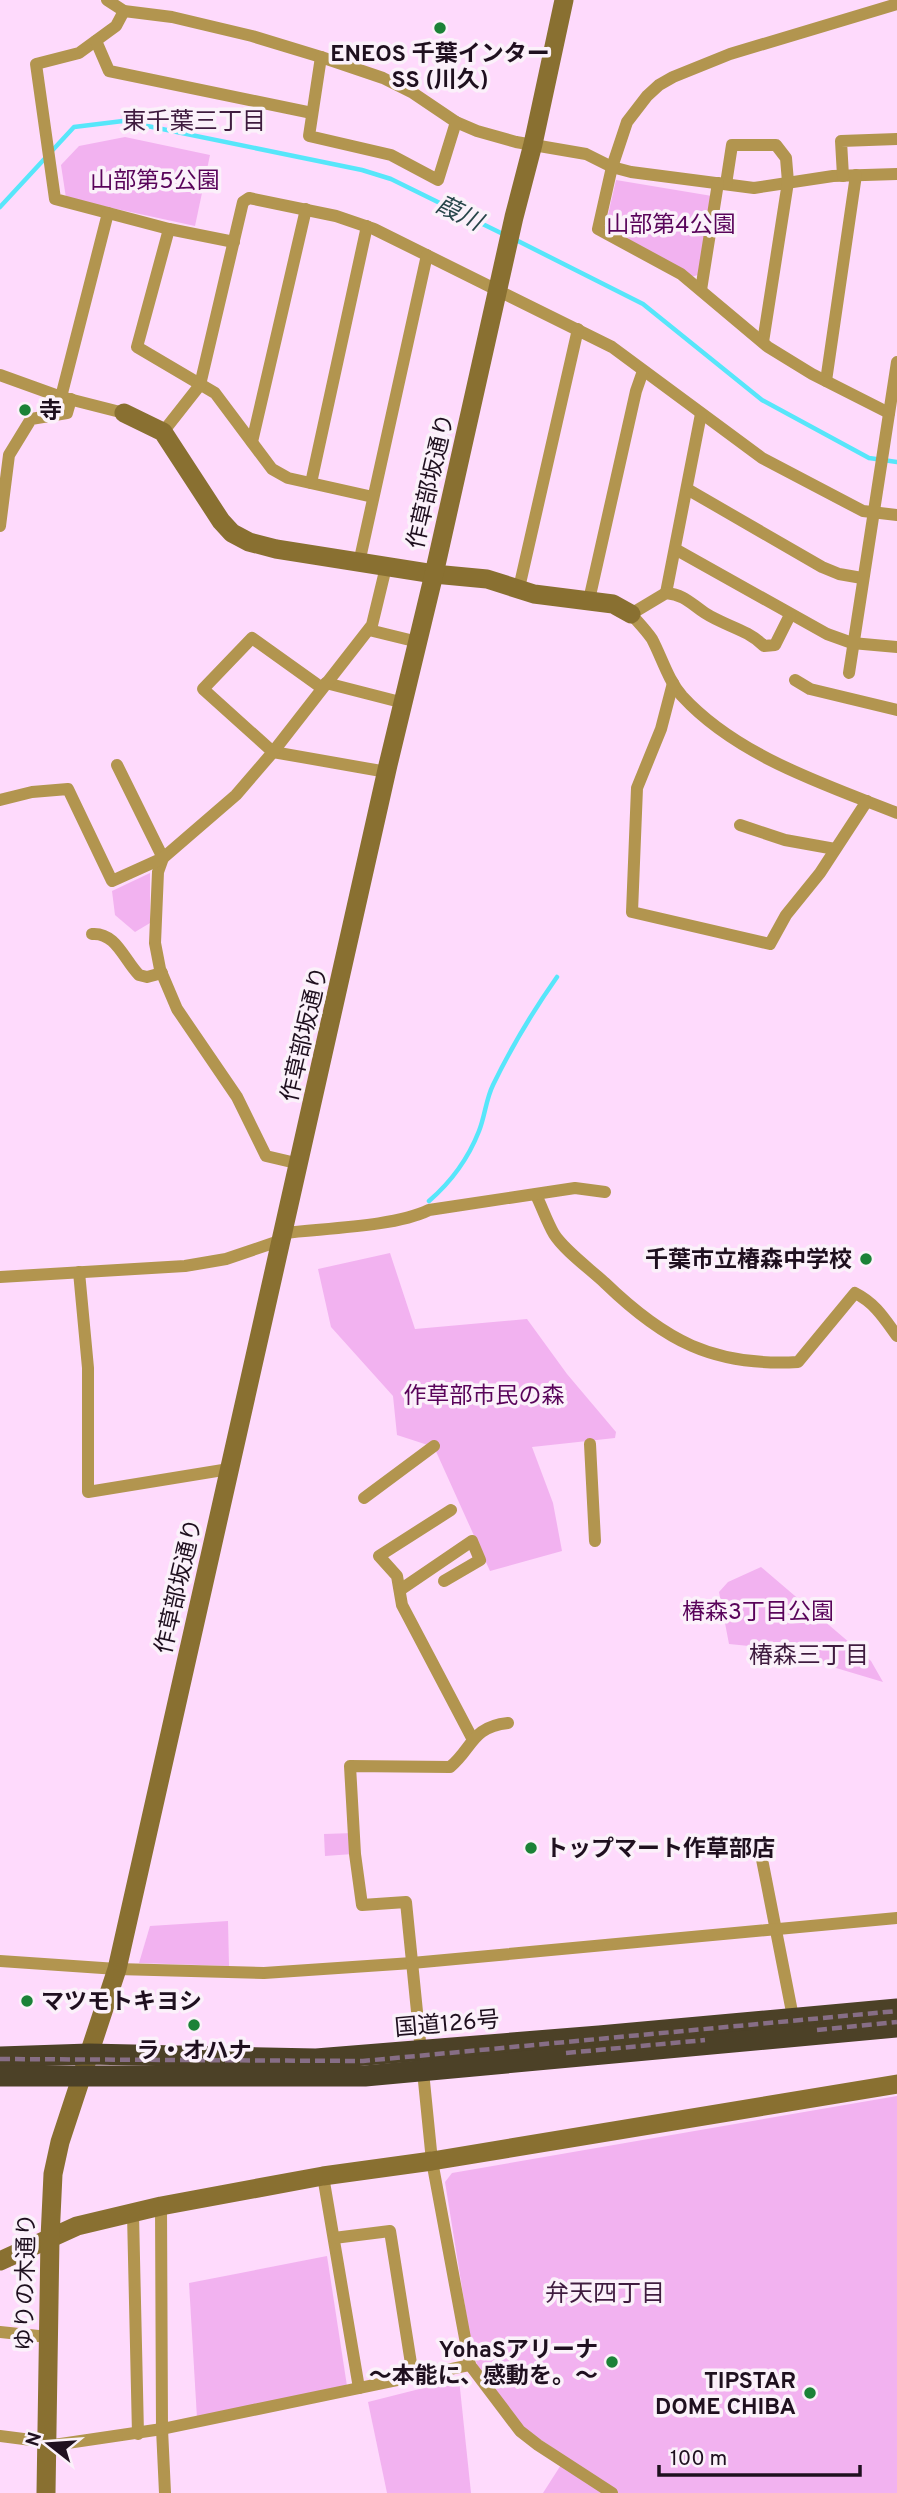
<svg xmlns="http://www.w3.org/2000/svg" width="897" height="2493" font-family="Overpass,'Noto Sans JP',sans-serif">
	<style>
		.green { fill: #f2b2f0 }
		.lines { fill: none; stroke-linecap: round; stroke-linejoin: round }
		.stream { stroke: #57e6fa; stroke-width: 4.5 }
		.street { stroke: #b2954f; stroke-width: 12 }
		.secondary { stroke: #897031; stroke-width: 19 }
		.highway { stroke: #4c4127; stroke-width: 21 }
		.rail { stroke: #876e86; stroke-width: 4.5; stroke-dasharray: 10 5; stroke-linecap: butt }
		.poi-dot { fill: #1b8237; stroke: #fbf1fa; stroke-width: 2.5 }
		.labels { text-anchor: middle; stroke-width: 7; stroke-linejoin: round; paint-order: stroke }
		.poi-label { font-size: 23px; font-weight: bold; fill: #1f101f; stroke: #fbf1fa; text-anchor: start }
		.park-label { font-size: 23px; fill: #59045a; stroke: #fbf1fa }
		.street-label { font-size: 23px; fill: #1f101f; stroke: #fbf1fa }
		.neighbourhood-label { font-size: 24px; fill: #3f1c3f; stroke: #fbf1fa }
		.water-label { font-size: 24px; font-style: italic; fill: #28464a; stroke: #fbf1fa }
	</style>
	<rect width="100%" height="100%" fill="#fedafc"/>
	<!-- green -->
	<g class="green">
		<path d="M125,137L210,155L195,226L66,198L61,165L79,146Z"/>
		<path d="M616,180L712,196L698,275L691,277L605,228Z"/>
		<path d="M150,873V923L135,932L115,915L112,891Z"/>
		<path d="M390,1253L415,1329L527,1319L567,1374L616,1432L615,1438L532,1447L553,1503L562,1551L490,1571L434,1447L397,1435L393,1396L331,1327L318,1269Z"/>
		<path d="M761,1567L871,1661L883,1682L769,1648L729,1644L719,1592L728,1582Z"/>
		<path d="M353,1833V1854L325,1856L324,1834Z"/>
		<path d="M228,1921L229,1966L139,1963L150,1926Z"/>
		<path d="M897,2096V2493H543L566,2457L521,2426L478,2367L472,2350L445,2182L452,2173Z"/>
		<path d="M327,2256L347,2386L197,2418L189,2283Z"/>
		<path d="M459,2379L471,2493H387L368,2402Z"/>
	</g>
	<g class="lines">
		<!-- stream -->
		<g class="stream">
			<path d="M0,207L74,127L123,121L362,170L391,179L505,235"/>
			<path d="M516,240L643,304L762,400L869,458L897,462"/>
			<path d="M429,1201C451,1182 468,1159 479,1131C485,1116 486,1099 493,1085C511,1048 533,1011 557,977"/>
		</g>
		<!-- street -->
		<g class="street">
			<path d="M107,0L124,11L172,17L252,36L321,57L383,78L413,93L456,122L477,131L516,142L586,154L612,167L631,172L754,188L833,176L897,174"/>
			<path d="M124,11L116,26L79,53L36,64L55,199L169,229L234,242"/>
			<path d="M96,41L109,71L312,113"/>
			<path d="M321,57L309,136L391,155L438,180L456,122"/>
			<path d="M843,176L841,141L897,139"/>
			<path d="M726,184L732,145H776L786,158L788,182L763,342"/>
			<path d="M169,229L137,347L215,393L272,469L288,478L373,497"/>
			<path d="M701,290L718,183"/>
			<path d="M0,375L61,397L124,413"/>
			<path d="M826,381L856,175"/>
			<path d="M61,397L108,213"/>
			<path d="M889,413L812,374L768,347L681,274L598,229L612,167L627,122L647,96L659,85L673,77L730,54L897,4"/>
			<path d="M163,432L200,385L243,202L249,198L336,216L374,229L612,347L762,458L863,511L897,515"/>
			<path d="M252,442L306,209"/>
			<path d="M311,483L367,226"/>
			<path d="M687,489L822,567L839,574L862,578"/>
			<path d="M0,526L9,455L31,419L67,413L71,399"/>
			<path d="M675,549L827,634L852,643L897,647"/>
			<path d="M359,563L427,255"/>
			<path d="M519,588L578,329"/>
			<path d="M666,593L701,414"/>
			<path d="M589,600L636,391L643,371"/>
			<path d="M790,615L775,645L764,646C747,629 725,626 705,613C690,603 685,595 666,593L631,614C638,622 646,630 652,639C662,658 668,680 682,696C737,756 824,784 897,813"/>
			<path d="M369,630L418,642"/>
			<path d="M849,673L897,362"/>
			<path d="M795,680L810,689L897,710"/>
			<path d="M326,683L404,703"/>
			<path d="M673,683L661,729L637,788L632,912L770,944L786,915L820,873L867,801"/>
			<path d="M322,688L252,638L203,689L273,752L387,772"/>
			<path d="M117,765L163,858L158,872L155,943L160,969L177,1009L237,1097L266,1156L300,1164"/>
			<path d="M0,800L32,792L68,789L112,881L163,858L236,795L273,752L372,625L386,567"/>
			<path d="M740,825L785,840L835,849"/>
			<path d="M92,934C116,932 124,960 139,975L147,977L162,973"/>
			<path d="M536,1195C542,1207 547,1222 554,1234C564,1250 590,1269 605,1283C664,1340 713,1367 798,1362L855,1293C875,1303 884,1318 897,1336"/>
			<path d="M284,1233C325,1228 394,1227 429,1210L575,1188L605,1192"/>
			<path d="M79,1272L88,1368V1492L229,1469"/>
			<path d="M0,1277L185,1266L226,1259L282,1240"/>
			<path d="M590,1444L595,1541"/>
			<path d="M364,1498L434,1446"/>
			<path d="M451,1510L379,1556L397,1576L402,1605L472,1738"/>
			<path d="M400,1590L472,1541L480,1560L444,1581"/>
			<path d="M759,1844L793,2017"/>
			<path d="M0,1961L117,1969L264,1973L412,1963L897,1918"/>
			<path d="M323,2176L359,2388"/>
			<path d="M161,2206L162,2429L165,2493"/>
			<path d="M133,2214L138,2434"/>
			<path d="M334,2238L390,2231L413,2376"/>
			<path d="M0,2332L48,2337"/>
			<path d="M470,2365L520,2431L538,2445L612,2493"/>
			<path d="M0,2436L47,2442"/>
			<path d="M47,2446L162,2429L470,2365L432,2161L406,1902L362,1905L355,1854L350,1766L450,1767C473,1748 471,1727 508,1723"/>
		</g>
		<!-- secondary -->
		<g class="secondary">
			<path d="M124,413L163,432L221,521L232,533L249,542L276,549L434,574L487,579L534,594L613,604L631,614"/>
			<path d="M0,2261L77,2226L161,2206L323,2176L432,2161L897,2084"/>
			<path d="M46,2493L50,2238L53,2174L60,2142L117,1969L388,765L434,574L514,217L533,144L564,0"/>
		</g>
		<!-- highway -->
		<g class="highway">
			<path d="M0,2057L89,2054L316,2059L599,2036L897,2009"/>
			<path d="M0,2076H365L897,2027"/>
		</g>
		<!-- rail -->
		<g class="rail">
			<path d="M817,2030L897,2022"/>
			<path d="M566,2053L705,2040"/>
			<path d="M0,2059L363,2061L897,2011"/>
		</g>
	</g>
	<!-- markers -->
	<g class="poi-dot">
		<circle cx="440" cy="28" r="7"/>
		<circle cx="25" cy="410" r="7"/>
		<circle cx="866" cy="1259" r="7"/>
		<circle cx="531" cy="1848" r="7"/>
		<circle cx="27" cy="2001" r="7"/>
		<circle cx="194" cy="2025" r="7"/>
		<circle cx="612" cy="2362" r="7"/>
		<circle cx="810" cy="2393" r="7"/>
	</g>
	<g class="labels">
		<!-- poi labels -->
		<g class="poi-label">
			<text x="440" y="61" text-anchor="middle">ENEOS 千葉インター<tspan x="440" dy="26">SS (川久)</tspan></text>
			<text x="39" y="418">寺</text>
			<text x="852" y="1267" text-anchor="end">千葉市立椿森中学校</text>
			<text x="545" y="1856">トップマート作草部店</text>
			<text x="41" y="2009">マツモトキヨシ</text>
			<text x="194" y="2058" text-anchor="middle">ラ・オハナ</text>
			<text x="598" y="2357" text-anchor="end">YohaSアリーナ<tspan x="598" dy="26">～本能に、感動を。～</tspan></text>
			<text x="796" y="2388" text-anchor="end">TIPSTAR<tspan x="796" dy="26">DOME CHIBA</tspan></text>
		</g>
		<!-- park labels -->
		<g class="park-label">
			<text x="155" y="188">山部第5公園</text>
			<text x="671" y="232">山部第4公園</text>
			<text x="484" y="1403">作草部市民の森</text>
			<text x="758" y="1619">椿森3丁目公園</text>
		</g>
		<!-- street labels -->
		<g class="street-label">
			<text transform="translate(430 481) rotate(-77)" y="8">作草部坂通り</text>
			<text transform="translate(304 1034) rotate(-77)" y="8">作草部坂通り</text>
			<text transform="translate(178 1586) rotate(-77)" y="8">作草部坂通り</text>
			<text transform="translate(447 2023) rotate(-5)" y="8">国道126号</text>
			<text transform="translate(25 2282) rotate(-89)" y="8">ゆりの木通り</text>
		</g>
		<!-- neighbourhood labels -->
		<g class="neighbourhood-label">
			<text x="194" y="129">東千葉三丁目</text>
			<text x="809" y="1663">椿森三丁目</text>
			<text x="605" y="2301">弁天四丁目</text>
		</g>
		<!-- water labels -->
		<g class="water-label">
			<text transform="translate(459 213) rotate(26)" y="8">葭川</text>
		</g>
	</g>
	<!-- north arrow -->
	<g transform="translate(49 2444) rotate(287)" stroke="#fbf1fa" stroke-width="5" paint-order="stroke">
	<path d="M0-5L12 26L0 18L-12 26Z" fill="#1f101f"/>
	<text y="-10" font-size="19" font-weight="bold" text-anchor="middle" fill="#1f101f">N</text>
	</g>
	<!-- scale -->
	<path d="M659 2465v10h201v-10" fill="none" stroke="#1f101f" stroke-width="3.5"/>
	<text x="670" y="2465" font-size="21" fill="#1f101f" stroke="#fbf1fa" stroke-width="5" paint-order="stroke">100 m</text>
</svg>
